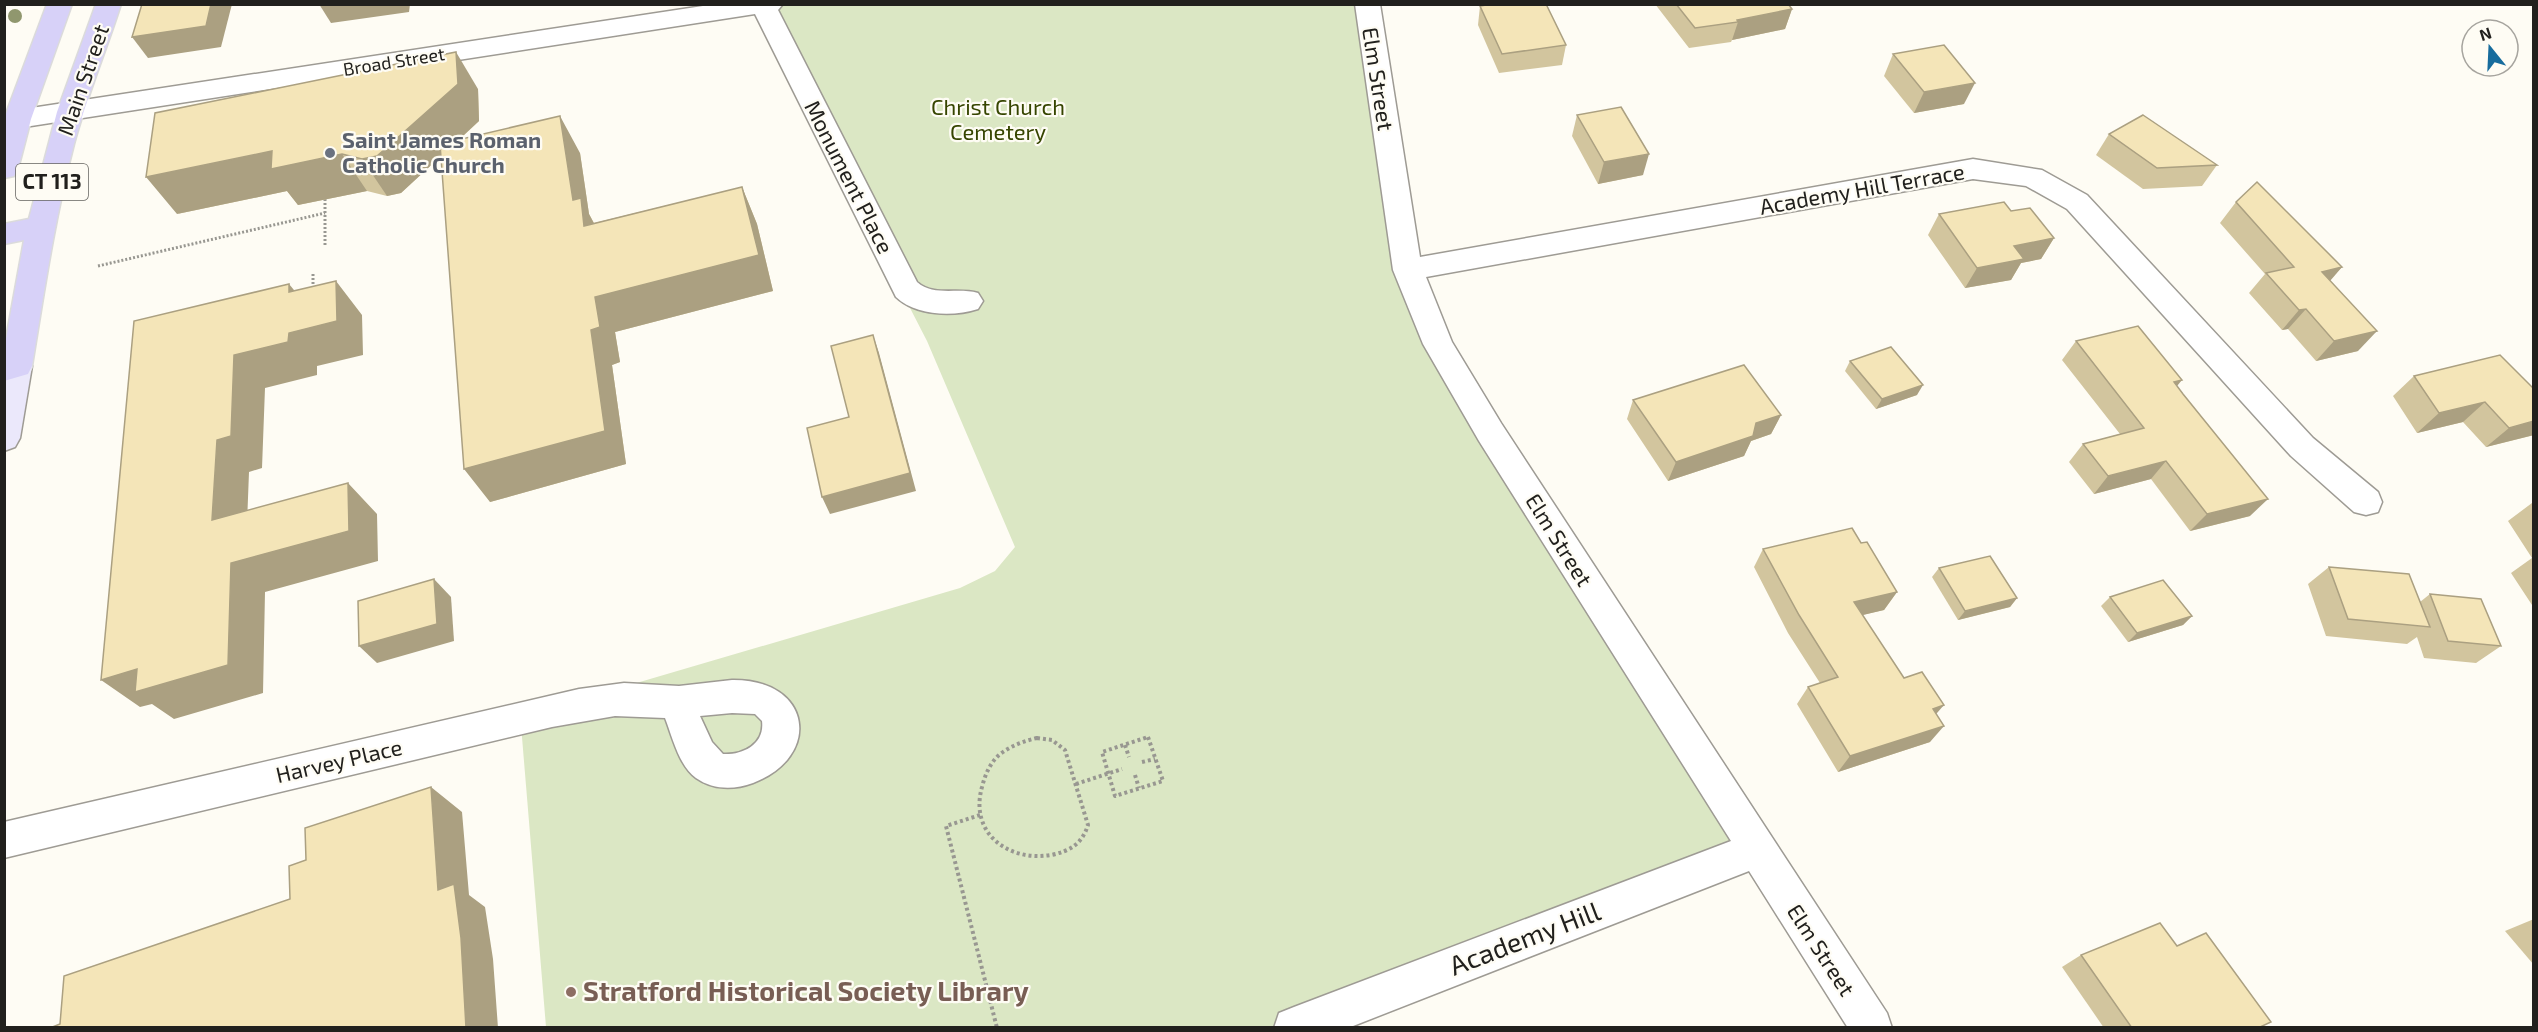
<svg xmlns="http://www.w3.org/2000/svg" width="2538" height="1032" font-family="'Exo 2',sans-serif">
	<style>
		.green { fill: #dbe7c4 }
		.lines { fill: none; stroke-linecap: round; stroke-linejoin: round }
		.street-casing { stroke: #9e9b94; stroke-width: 3 }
		.secondary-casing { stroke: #9e9b94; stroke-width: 3 }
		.primary-casing { stroke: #dbdbdb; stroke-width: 3 }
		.path-far1 { stroke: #989791; stroke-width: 3; stroke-dasharray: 2 2; stroke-linecap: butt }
		.path { stroke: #989791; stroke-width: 4; stroke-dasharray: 3 3; stroke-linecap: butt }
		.street { fill: #fff; fill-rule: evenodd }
		.secondary { fill: #ebe8fb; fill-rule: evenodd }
		.primary { fill: #d7d1f8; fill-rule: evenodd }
		.tree { fill: #90976e }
		.wall { fill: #d2c59e }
		.shaded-wall { fill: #aba081 }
		.building { fill: #f4e5b8; stroke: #aba081; stroke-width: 1.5 }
		.worship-dot { fill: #6b7280; stroke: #fefcf4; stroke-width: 2 }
		.education-dot { fill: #8d6e63; stroke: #fefcf4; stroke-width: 2 }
		.labels { text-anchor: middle; stroke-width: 4.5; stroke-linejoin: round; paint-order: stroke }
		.far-street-label { font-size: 18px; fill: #21201d; stroke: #fefcf4 }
		.shield { fill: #fefcf4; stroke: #63625e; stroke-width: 1.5 }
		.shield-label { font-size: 21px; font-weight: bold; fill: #21201d }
		.street-label { font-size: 22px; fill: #21201d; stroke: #fefcf4 }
		.park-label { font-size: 22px; fill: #364500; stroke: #fefcf4 }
		.worship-label { font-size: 22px; font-weight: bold; fill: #5b616d; stroke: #fefcf4; text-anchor: start }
		.near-street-label { font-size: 27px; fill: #21201d; stroke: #fefcf4 }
		.near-education-label { font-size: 27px; font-weight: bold; fill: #785e54; stroke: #fefcf4; text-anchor: start }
	</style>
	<rect width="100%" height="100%" fill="#fefcf4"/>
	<!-- green -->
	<path class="green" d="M771,4L1367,5L1408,270L1756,850L1294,1027H546L520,713L616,689L960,588L995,571L1015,547L927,341L755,7Z"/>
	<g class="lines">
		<defs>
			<g id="street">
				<path d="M716,4H783L778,10L917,282C934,297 958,287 978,293L983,301L978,309C953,317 916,316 896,297L755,14L18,128L9,125L5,119L9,113L18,110Z"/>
				<path d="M1355,4H1380L1420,257L1973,159L2042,170L2087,195L2313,438L2378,492L2382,502L2378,512L2366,515L2354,512L2291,456L2067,209L2026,186L1973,179L1426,277L1452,342L1501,423L1887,1013L1892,1028H1848L1749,871L1348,1028H1274L1279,1013L1294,1007L1731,841L1479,441L1423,344L1393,270Z"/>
				<path d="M732,680C813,679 822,757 753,783C734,790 713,790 696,778C679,766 672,736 665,718L615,716L552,727L4,858V822L579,689L624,683L679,686ZM732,713L755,714L762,721C765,744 743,755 723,754L712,742L700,716Z"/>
			</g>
			<path id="secondary" d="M17,354L28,358L32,366L20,438L15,447L4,451V361L6,358Z"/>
			<g id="primary">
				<path d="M47,4H72L31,119L18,169L14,176L4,178V119Z"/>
				<path d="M96,4H121C106,51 87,96 74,144C55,217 44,292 32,366L28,374L4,381V350L24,240L4,244V224L29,219L57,112Z"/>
			</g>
		</defs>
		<!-- street casing -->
		<use href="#street" class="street-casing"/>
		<!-- secondary casing -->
		<use href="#secondary" class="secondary-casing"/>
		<!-- primary casing -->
		<use href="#primary" class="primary-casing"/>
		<!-- path-far1 -->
		<g class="path-far1">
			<path d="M325,199V245"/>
			<path d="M98,266L325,213"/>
			<path d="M313,274V291"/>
		</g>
		<!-- path -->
		<g class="path">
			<path d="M1148,737L1163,781L1115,796L1102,752Z"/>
			<path d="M1037,738L1052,740L1065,750L1088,825C1082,844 1070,851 1051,855C1008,862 969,833 982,787C985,775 990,763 999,755C1010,746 1024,741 1037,738Z"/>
			<path d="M1125,745L1129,757"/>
			<path d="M1142,762L1155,759"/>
			<path d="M1135,775L1139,788"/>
			<path d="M1076,784L1122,769"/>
			<path d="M980,815L946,826L997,1028"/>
		</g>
		<!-- street -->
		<use href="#street" class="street"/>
		<!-- secondary -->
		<use href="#secondary" class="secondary"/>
		<!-- primary -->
		<use href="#primary" class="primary"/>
	</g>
	<!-- trees -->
	<circle class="tree" cx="15" cy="16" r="7"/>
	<!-- wall -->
	<g class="wall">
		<path d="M1655,4H1788L1792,9L1785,29L1732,40L1731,42L1689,48Z"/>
		<path d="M1480,6L1566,45L1562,65L1499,73L1478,25Z"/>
		<path d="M1893,54L1964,104L1914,113L1884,76Z"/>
		<path d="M478,89L479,121L460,139L580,153L589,214L594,223L742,187L757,224L773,291L615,332L620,362L612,365L626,464L490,502L441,156L401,193L387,196L367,191L298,205L287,191L177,214Z"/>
		<path d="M1577,115L1643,175L1598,184L1572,136Z"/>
		<path d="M2109,134L2217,165L2202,186L2143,189L2096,155Z"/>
		<path d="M2236,202L2342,267L2330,280L2358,351L2316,361L2288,329L2282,330L2249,293L2265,274L2220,223Z"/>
		<path d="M2011,211L2054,238L2041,259L2021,263L2011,280L1965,288L1928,235L1939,214Z"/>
		<path d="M2076,341L2177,386L2250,516L2190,531L2151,479L2094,494L2069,462L2083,444L2120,434L2062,360Z"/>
		<path d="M2500,355L2534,435L2486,447L2463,422L2417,433L2393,396L2414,376Z"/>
		<path d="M1850,361L1917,395L1876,409L1845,371Z"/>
		<path d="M1633,400L1781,415L1771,434L1751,441L1744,456L1668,481L1627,419Z"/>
		<path d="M2532,503H2534V608L2511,573L2532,558L2508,521Z"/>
		<path d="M1861,543L1897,592L1884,610L1862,615L1904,678L1936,714L1930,742L1838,772L1797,704L1808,687L1820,683L1788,633L1754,567L1763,549Z"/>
		<path d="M2329,567L2420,602L2430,594L2501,646L2476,663L2424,658L2417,637L2407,644L2326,636L2308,584Z"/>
		<path d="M1939,568L2017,598L2010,607L1958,620L1932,577Z"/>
		<path d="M2110,597L2192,616L2183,625L2128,642L2101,606Z"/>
		<path d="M2534,919V965L2505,931Z"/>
		<path d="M2081,955L2258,1028H2104L2062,967Z"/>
	</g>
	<!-- shaded-wall -->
	<g class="shaded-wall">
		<path d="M211,4H232L221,47L148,58L132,37Z"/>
		<path d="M319,4H410L409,12L331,23Z"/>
		<path d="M1792,9L1785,29L1732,40L1738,22L1737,20Z"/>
		<path d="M456,52L478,89L479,121L401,193L387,196L362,159Z"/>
		<path d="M1975,83L1964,104L1914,113L1924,92Z"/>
		<path d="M560,116L580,153L589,214L600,235L584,226L573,200Z"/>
		<path d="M272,151L342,154L367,191L298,205L287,191L177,214L146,177Z"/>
		<path d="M1649,154L1643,175L1598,184L1604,162Z"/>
		<path d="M742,187L757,224L773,291L615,332L620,362L612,365L626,464L490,502L464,469L591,330L595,297Z"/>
		<path d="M2054,238L2041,259L2021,263L2011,280L1965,288L1977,268L2014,246Z"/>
		<path d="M2342,267L2324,288L2322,272Z"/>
		<path d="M336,281L362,315L363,355L317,366V375L265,388L262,468L249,472L246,550L212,520L217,440L234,355L289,333Z"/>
		<path d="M289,284L317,318L289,292Z"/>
		<path d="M2306,309L2288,329L2282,330L2299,310Z"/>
		<path d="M2377,331L2358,351L2316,361L2334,341Z"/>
		<path d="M873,335L879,353L916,491L830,514L822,497L910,473Z"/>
		<path d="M2182,380L2167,398L2174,382Z"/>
		<path d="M1923,385L1917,395L1876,409L1882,399Z"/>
		<path d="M2485,402L2463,422L2417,433L2439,413Z"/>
		<path d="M1781,415L1771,434L1751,441L1744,456L1668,481L1676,462L1756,423Z"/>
		<path d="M2534,421V435L2486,447L2509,428Z"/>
		<path d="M2166,461L2151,479L2094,494L2108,476Z"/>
		<path d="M348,483L377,514L378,561L265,592L263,693L174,719L152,704L140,707L101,680L231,563Z"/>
		<path d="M2268,499L2250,516L2190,531L2207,514Z"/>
		<path d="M434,579L451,597L454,641L377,663L359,646Z"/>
		<path d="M1897,592L1884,610L1842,620L1854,602Z"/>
		<path d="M2017,598L2010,607L1958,620L1965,611Z"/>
		<path d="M2192,616L2183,625L2128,642L2137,633Z"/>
		<path d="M1944,705L1930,721L1933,709Z"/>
		<path d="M1944,726L1930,742L1838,772L1850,756Z"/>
		<path d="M431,787L462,812L469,895L485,907L493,959L498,1028H466L438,890Z"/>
	</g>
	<!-- building -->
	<g class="building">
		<path d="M142,4H211L206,26L132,37Z"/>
		<path d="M1493,4H1546L1566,45L1502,54L1480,6Z"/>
		<path d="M1676,4H1788L1792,9L1737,20L1738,22L1695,28Z"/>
		<path d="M1944,45L1975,83L1924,92L1893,54Z"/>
		<path d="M456,52L458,84L377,156L362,159L342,154L271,169L272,151L146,177L155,113Z"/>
		<path d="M1621,107L1649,154L1604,162L1577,115Z"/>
		<path d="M2143,115L2217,165L2157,168L2109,134Z"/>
		<path d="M560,116L573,200L581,198L584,226L742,187L759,255L595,297L600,327L591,330L605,431L464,469L440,144Z"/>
		<path d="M2257,182L2342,267L2322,272L2377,331L2334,341L2306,309L2299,310L2266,273L2294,267L2236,202Z"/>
		<path d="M2004,202L2011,211L2030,208L2054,238L2014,246L2024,259L1977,268L1939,214Z"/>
		<path d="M336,281L337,321L289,333L288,342L234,355L231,436L217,440L212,520L348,483L349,531L231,563L228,665L135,692L137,669L101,680L134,321L289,284V292Z"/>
		<path d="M2138,326L2182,380L2174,382L2183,394L2268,499L2207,514L2166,461L2108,476L2083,444L2144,428L2076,341Z"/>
		<path d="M873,335L910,473L822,497L807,428L849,417L831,346Z"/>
		<path d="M1891,347L1923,385L1882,399L1850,361Z"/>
		<path d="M2500,355L2534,389V421L2509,428L2485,402L2439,413L2414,376Z"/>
		<path d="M1744,365L1781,415L1756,423L1753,436L1676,462L1633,400Z"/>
		<path d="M1852,528L1861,543L1867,542L1897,592L1854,602L1904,678L1922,672L1944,705L1933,709L1944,726L1850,756L1808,687L1838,677L1799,615L1763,549Z"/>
		<path d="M1990,556L2017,598L1965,611L1939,568Z"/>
		<path d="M2329,567L2409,574L2430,627L2348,619Z"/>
		<path d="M434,579L437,624L359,646L358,601Z"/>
		<path d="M2163,580L2192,616L2137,633L2110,597Z"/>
		<path d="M2430,594L2481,599L2501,646L2448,641Z"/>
		<path d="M431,787L438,890L454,884L461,938L466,1028H50L60,1024L64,976L290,899L289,866L306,860L305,828Z"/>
		<path d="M2160,923L2177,946L2206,933L2271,1022L2258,1028H2132L2081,955Z"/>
	</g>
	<!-- markers -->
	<circle class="worship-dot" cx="330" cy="153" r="6"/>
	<circle class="education-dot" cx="571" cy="992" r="6"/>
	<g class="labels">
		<!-- far-street labels -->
		<g class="far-street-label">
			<text transform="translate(394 62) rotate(-9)" y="6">Broad Street</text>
		</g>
		<!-- shield labels -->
		<rect class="shield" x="16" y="164" width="72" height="36" rx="4.5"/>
		<g class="shield-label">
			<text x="52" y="189">CT 113</text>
		</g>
		<!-- street labels -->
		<g class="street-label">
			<text transform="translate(1378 79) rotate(81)" y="8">Elm Street</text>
			<text transform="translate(83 80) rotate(-71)" y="8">Main Street</text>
			<text transform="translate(849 177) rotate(63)" y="8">Monument Place</text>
			<text transform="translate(1862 189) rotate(-10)" y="8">Academy Hill Terrace</text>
			<text transform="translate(1559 540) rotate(58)" y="8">Elm Street</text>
			<text transform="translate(339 761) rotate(-13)" y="8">Harvey Place</text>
			<text transform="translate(1821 950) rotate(57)" y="8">Elm Street</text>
		</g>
		<!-- park labels -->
		<g class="park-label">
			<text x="998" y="115">Christ Church<tspan x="998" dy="25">Cemetery</tspan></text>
		</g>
		<!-- worship labels -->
		<g class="worship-label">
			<text x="342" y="148">Saint James Roman<tspan x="342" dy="25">Catholic Church</tspan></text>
		</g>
		<!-- near-street labels -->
		<g class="near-street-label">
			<text transform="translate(1525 939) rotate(-21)" y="9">Academy Hill</text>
		</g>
		<!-- near-education labels -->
		<g class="near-education-label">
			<text x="583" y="1001">Stratford Historical Society Library</text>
		</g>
	</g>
	<!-- border -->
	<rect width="2538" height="1032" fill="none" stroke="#21201d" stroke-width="12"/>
	<!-- north arrow -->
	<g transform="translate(2490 48) rotate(342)"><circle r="28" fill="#fefcf4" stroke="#a6a49e" stroke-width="1.5"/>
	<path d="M0-4.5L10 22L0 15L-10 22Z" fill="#176c9d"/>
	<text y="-9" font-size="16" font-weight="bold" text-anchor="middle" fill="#21201d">N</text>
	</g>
</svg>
